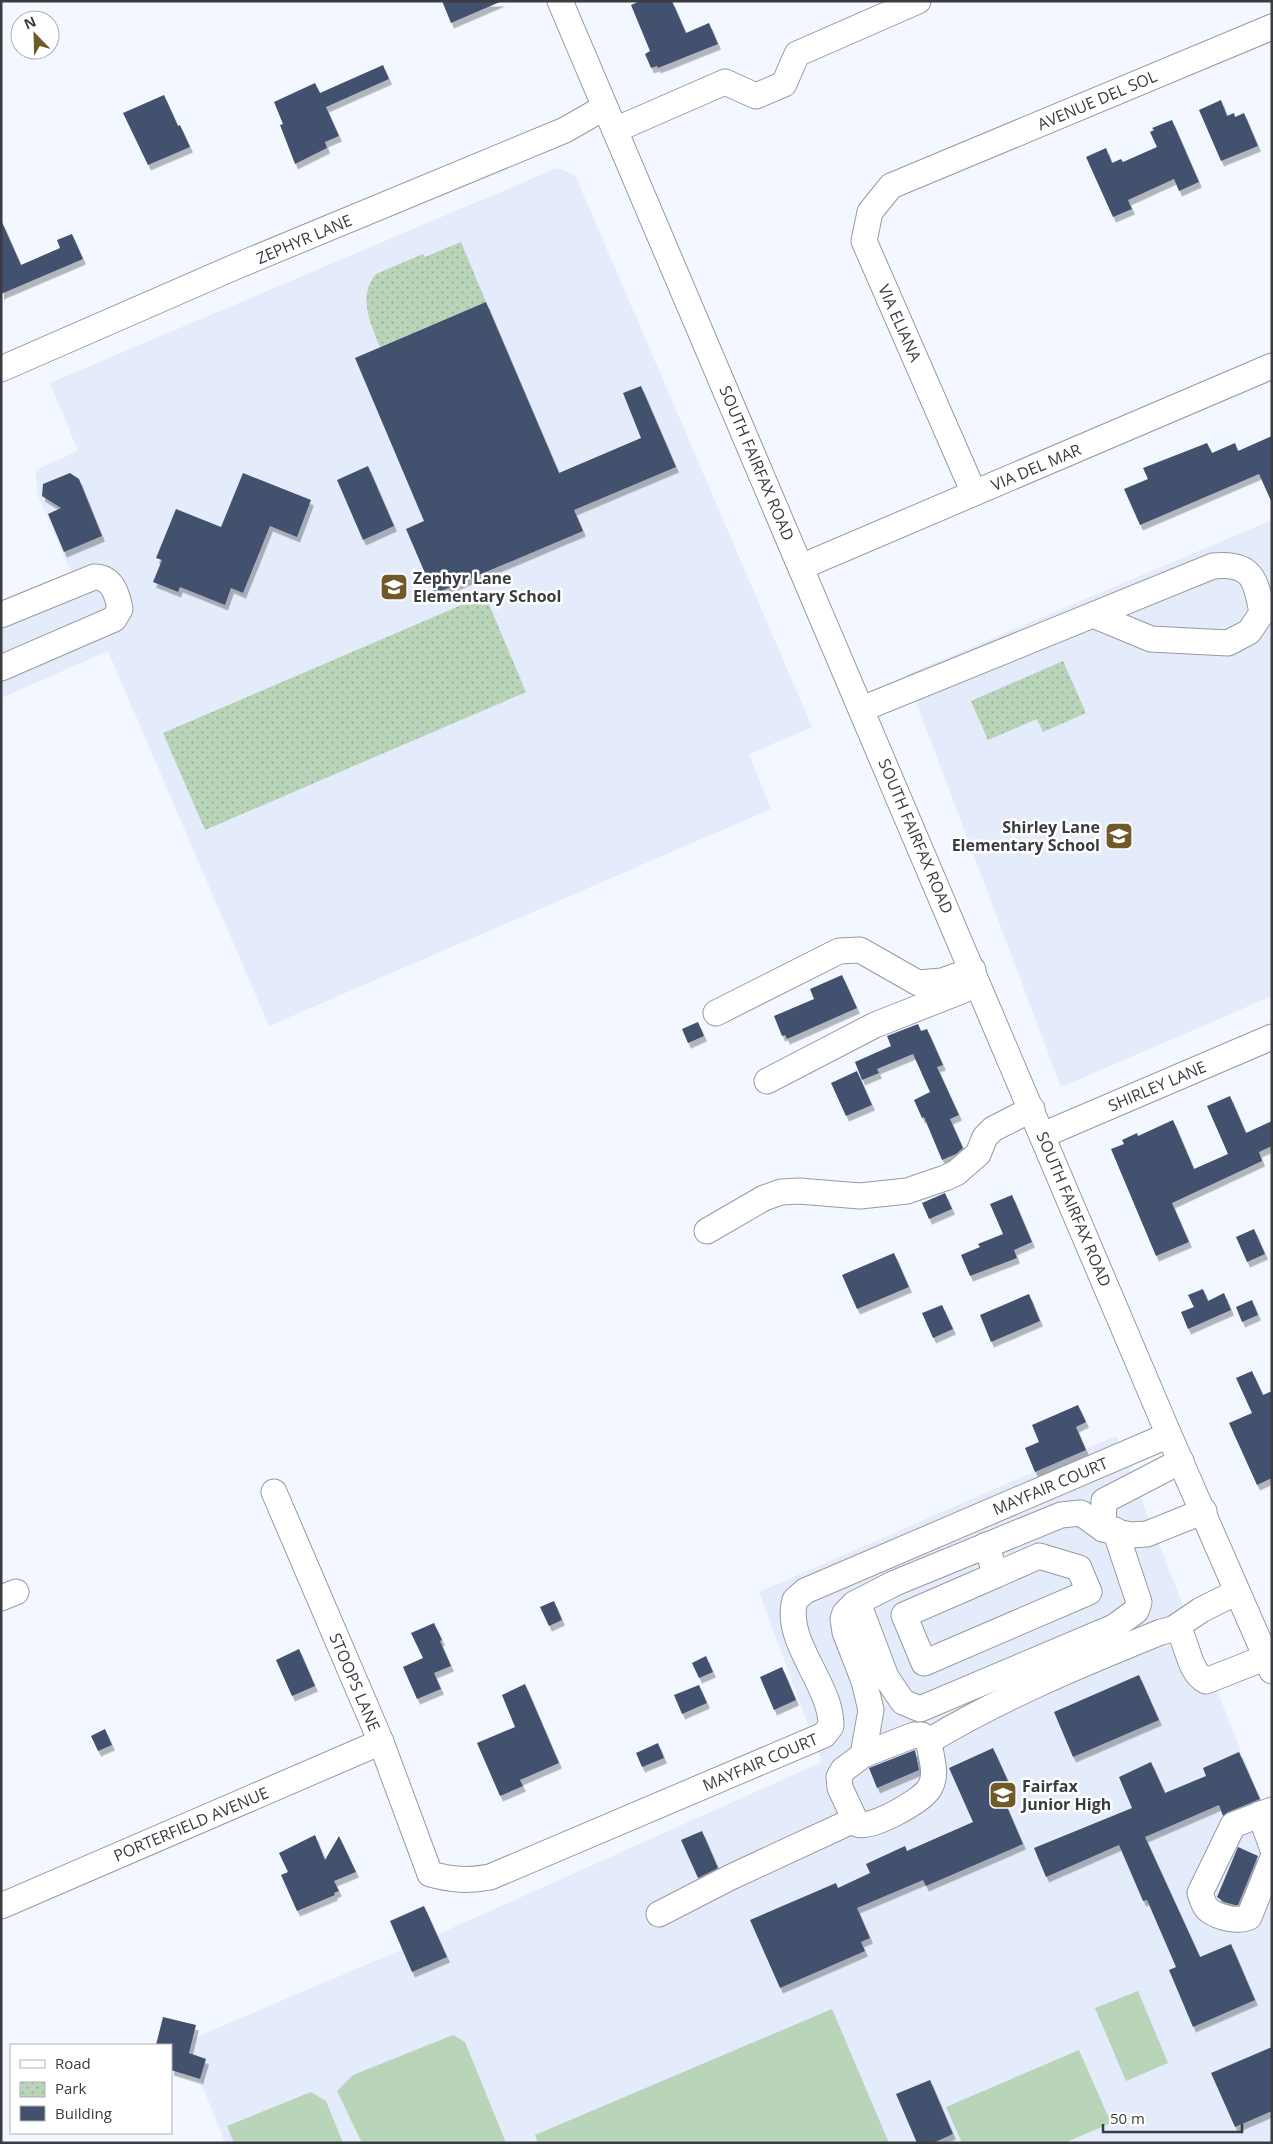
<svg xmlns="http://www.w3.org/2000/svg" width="1273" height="2144" font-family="'Open Sans',sans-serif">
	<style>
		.built { fill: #e4ebfa }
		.grass { fill: #b8d4b9 }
		.park { fill: url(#park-dots) }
		.building { fill: #43516e; filter: url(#shadow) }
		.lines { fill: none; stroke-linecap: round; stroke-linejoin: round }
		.minor-casing { stroke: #979aa1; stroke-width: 27 }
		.minor { stroke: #fff; stroke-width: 25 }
		.labels { text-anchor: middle; stroke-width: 5; stroke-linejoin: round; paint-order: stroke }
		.street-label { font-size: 16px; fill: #3b3c40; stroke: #fff }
		.poi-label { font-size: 16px; font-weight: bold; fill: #3b3c40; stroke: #fff; text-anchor: start }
	</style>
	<defs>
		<pattern id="park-dots" width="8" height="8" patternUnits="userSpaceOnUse" patternTransform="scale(1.25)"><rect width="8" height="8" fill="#b8d4b9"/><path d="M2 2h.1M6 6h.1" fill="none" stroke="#97ad98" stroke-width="1.8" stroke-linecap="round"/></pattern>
		<filter id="shadow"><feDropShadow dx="3" dy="5.5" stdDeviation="0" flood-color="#0004"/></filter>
	</defs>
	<rect width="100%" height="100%" fill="#f3f7ff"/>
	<!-- built -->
	<g class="built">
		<path d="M557,168L575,175L812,727L749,754L771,809L269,1026L108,651L1,698V602L71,572L37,493L36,470L78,451L50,383Z"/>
		<path d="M1272,520V996L1061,1087L906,675Z"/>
		<path d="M1116,1436L1272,1829V2143H225L185,2042L441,1933L822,1762L759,1592Z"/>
	</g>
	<!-- grass -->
	<g class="grass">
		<path d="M1138,1991L1168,2063L1126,2081L1095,2008Z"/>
		<path d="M832,2009L889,2143H538L535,2135Z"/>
		<path d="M453,2035L465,2042L506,2143H362L337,2091L353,2075Z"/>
		<path d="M1079,2050L1111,2123L1064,2143H962L946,2107Z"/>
		<path d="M311,2092L326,2101L343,2143H234L227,2126Z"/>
	</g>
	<!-- park -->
	<g class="park">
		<path d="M461,242L486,302L380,347C371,325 357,296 376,274L423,254L425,257Z"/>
		<path d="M485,595L526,692L205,830L163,733Z"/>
		<path d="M1063,661L1086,713L1043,732L1037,719L988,740L971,701Z"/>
	</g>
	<!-- building -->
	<g class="building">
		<path d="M442,1H502L451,23Z"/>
		<path d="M640,1H672L686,33L709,23L718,44L658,68L657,66L651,68L645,54L650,51L631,5Z"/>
		<path d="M383,65L389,79L326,107L339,136L325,142L327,148L295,164L280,125L283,124L274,102L315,83L320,93Z"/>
		<path d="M164,95L178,126L180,125L190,147L148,165L123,113Z"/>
		<path d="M1221,100L1227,116L1234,113L1235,117L1244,113L1258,146L1221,161L1199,110Z"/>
		<path d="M1172,120L1199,182L1179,191L1174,179L1128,200L1132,209L1113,217L1086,157L1106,148L1112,163L1121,159L1123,162L1157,147L1150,132L1154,130L1152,128Z"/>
		<path d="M1,220L21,265L60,248L57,240L72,234L83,259L1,294Z"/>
		<path d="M486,302L559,473L641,438L623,393L641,386L676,467L574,510L583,531L434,594L406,529L424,521L355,358Z"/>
		<path d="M1272,436V503L1259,474L1140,525L1124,489L1148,479L1143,468L1207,443L1212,453L1235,443L1238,451Z"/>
		<path d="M368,466L394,526L363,540L337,480Z"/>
		<path d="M70,473L79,479L102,536L64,552L48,514L61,508L42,496L43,484Z"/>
		<path d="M243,473L311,500L297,537L270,526L243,593L231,588L225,605L180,587L178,592L153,582L162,560L156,558L176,509L221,527Z"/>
		<path d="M842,975L857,1008L787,1039L785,1035L782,1036L774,1016L814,999L810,989Z"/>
		<path d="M698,1022L704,1036L688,1043L682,1029Z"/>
		<path d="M918,1024L921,1031L927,1029L943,1065L937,1067L959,1115L950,1119L963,1148L956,1154L942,1160L924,1117L922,1118L914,1100L930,1092L913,1054L877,1069L879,1073L862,1080L855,1062L891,1046L887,1036Z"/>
		<path d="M857,1071L872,1105L846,1116L831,1083Z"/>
		<path d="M1230,1096L1246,1133L1272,1121V1146L1259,1152L1262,1161L1172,1203L1189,1242L1156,1256L1111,1149L1124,1144L1122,1140L1137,1133L1138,1136L1173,1120L1194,1169L1228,1154L1207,1106Z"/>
		<path d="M945,1193L952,1209L929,1219L922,1203Z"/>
		<path d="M1012,1195L1032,1242L1014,1250L1017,1258L970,1276L961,1255L980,1247L978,1244L1003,1234L990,1204Z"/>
		<path d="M1254,1229L1265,1254L1247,1262L1236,1237Z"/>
		<path d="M894,1253L909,1287L857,1309L842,1275Z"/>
		<path d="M1203,1289L1208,1301L1224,1293L1231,1310L1188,1329L1181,1312L1194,1307L1188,1295Z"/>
		<path d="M1029,1294L1040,1321L991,1342L980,1315Z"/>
		<path d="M1252,1300L1258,1315L1242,1322L1236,1307Z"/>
		<path d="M942,1305L953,1329L933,1338L922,1313Z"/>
		<path d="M1252,1371L1263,1395L1272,1391V1478L1257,1485L1229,1423L1252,1413L1236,1378Z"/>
		<path d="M1078,1405L1086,1422L1076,1427L1086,1450L1035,1472L1025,1448L1039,1442L1032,1425Z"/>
		<path d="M554,1601L562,1620L549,1626L540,1607Z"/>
		<path d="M434,1623L442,1640L440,1641L451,1666L434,1673L441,1689L417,1699L403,1667L423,1658L411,1633Z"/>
		<path d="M299,1649L315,1686L292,1696L276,1660Z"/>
		<path d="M706,1656L713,1672L699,1678L692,1663Z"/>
		<path d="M782,1667L796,1700L774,1710L760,1677Z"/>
		<path d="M1139,1675L1159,1720L1073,1757L1054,1712Z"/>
		<path d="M525,1684L559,1763L520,1780L523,1786L500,1796L477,1743L515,1727L502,1695Z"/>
		<path d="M699,1685L707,1703L682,1714L674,1695Z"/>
		<path d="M105,1729L112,1745L98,1751L91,1736Z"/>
		<path d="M658,1743L664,1758L642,1767L636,1753Z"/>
		<path d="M993,1748L1008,1781L998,1786L1023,1844L926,1886L923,1880L857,1908L870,1938L861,1942L865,1951L780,1988L750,1920L836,1883L838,1888L870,1873L866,1864L905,1846L907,1851L973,1822L949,1768Z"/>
		<path d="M915,1750L919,1770L877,1788L869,1768Z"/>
		<path d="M1239,1752L1260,1799L1228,1812L1223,1816L1219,1805L1145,1837L1200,1957L1231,1944L1255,2000L1193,2027L1169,1970L1176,1967L1147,1900L1143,1901L1119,1845L1046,1877L1034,1848L1132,1808L1119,1777L1151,1762L1165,1793L1206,1776L1203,1768Z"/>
		<path d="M702,1831L718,1868L698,1878L681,1840Z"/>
		<path d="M315,1835L325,1860L339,1836L356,1872L334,1881L339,1891L334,1893L335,1895L297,1911L281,1875L288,1872L279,1853Z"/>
		<path d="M1238,1847L1258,1856L1238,1905H1235L1224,1902L1217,1897Z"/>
		<path d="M424,1906L447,1957L412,1972L390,1921Z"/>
		<path d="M163,2017L196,2025L189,2053L206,2059L200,2079L171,2070V2045H156Z"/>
		<path d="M1272,2047V2111L1235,2127L1211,2073Z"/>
		<path d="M930,2080L953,2134L933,2143H917L896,2094Z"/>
	</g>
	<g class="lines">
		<defs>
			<g id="minor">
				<path d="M560,1L1169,1435L1272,1671"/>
				<path d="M615,130L725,82L756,96L784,84L797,54L918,1"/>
				<path d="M1,369L237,266L565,130L605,107"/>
				<path d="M974,493L864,241L870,212L891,186L1272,27"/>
				<path d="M801,567L1272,366"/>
				<path d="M1,615L94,577C112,577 117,593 120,609L114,619L1,668"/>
				<path d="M862,709L1213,566C1252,562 1256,579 1262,613L1249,632L1228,643L1151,639L1093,615"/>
				<path d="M716,1013L839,951L860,950L918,983L942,981L973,970"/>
				<path d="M767,1081L875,1025L974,986"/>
				<path d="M1043,1135L1272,1037"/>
				<path d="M707,1231L764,1198L781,1192L799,1191L860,1196L907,1191L945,1178L956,1173L978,1154L985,1137L993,1129L1032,1109"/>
				<path d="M274,1492L381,1742L430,1874C452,1880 469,1881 490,1877L824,1735L831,1726C832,1685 783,1641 795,1600L805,1591L1169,1435"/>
				<path d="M1103,1529L1130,1535L1147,1534L1204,1511"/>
				<path d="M986,1545L996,1575L904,1615L924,1663L1089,1592L1079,1568L1039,1556L996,1575"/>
				<path d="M1,1598L16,1592"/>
				<path d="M858,1603L886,1677L903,1702L920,1709L1114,1627L1136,1611L1139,1602L1115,1530"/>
				<path d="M1173,1629L1201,1610L1237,1592"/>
				<path d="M914,1735H922C930,1742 930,1749 932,1759C934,1770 935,1779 929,1789C920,1802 870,1830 857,1824L840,1788L839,1777L843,1770L863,1755Z"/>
				<path d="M929,1741C1002,1697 1082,1664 1161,1632L1173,1629L1179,1630C1188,1646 1189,1672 1206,1681L1272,1655"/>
				<path d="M863,1755L871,1710L864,1681L845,1632L843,1619L845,1613L854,1604L895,1583L1061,1515L1081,1513L1103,1529L1104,1501L1181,1461"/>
				<path d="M1272,1810L1233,1825L1200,1893C1202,1899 1204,1907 1210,1911C1220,1918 1238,1922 1249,1917L1272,1860"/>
				<path d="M1260,1814L1272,1847"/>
				<path d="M1,1906L381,1742"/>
				<path d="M659,1914L731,1877L854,1820"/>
			</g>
		</defs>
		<!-- minor casing -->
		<use href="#minor" class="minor-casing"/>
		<!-- minor -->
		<use href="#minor" class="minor"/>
	</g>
	<!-- icons -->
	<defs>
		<symbol id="school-square" viewBox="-11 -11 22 22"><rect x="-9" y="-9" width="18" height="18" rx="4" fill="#705a2a" stroke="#fff"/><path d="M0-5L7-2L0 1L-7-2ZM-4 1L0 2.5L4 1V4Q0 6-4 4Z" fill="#fff"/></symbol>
	</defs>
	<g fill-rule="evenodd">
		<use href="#school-square" x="378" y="571" width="32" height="32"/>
		<use href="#school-square" x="1103" y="820" width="32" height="32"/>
		<use href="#school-square" x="987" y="1779" width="32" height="32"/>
	</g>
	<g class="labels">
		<!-- street labels -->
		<g class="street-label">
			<text transform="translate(1097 100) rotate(-23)" y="6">AVENUE DEL SOL</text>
			<text transform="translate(304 239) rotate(-23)" y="6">ZEPHYR LANE</text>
			<text transform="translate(900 323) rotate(66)" y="6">VIA ELIANA</text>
			<text transform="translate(757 463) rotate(67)" y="6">SOUTH FAIRFAX ROAD</text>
			<text transform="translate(1036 467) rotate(-23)" y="6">VIA DEL MAR</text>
			<text transform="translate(916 836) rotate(67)" y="6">SOUTH FAIRFAX ROAD</text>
			<text transform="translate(1157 1086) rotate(-23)" y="6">SHIRLEY LANE</text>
			<text transform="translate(1074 1209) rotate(67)" y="6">SOUTH FAIRFAX ROAD</text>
			<text transform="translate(1050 1486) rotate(-23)" y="6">MAYFAIR COURT</text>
			<text transform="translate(355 1682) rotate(67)" y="6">STOOPS LANE</text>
			<text transform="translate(760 1762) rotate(-23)" y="6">MAYFAIR COURT</text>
			<text transform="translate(191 1824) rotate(-23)" y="6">PORTERFIELD AVENUE</text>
		</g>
		<!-- poi labels -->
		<g class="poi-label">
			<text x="413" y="584">Zephyr Lane<tspan x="413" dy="18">Elementary School</tspan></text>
			<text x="1100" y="833" text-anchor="end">Shirley Lane<tspan x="1100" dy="18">Elementary School</tspan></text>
			<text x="1022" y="1792">Fairfax<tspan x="1022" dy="18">Junior High</tspan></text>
		</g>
	</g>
	<!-- border -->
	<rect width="1273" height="2144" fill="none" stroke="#3b3c40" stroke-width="5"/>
	<!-- legend -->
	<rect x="10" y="2044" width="162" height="90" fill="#ffffff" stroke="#b1b1b3"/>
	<rect x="20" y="2060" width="25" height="8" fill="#ffffff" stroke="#b1b1b3"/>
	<text x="55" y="2069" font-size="15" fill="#3b3c40">Road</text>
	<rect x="20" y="2082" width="25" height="15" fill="url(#park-dots)" stroke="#b1b1b3"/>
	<text x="55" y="2094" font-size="15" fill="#3b3c40">Park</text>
	<rect x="20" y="2106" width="25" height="15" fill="#43516e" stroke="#b1b1b3"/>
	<text x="55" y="2119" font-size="15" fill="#3b3c40">Building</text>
	<!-- north arrow -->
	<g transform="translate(35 35) rotate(337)"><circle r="24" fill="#ffffff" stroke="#b1b1b3"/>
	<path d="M0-4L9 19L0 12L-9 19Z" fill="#705a2a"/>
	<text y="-8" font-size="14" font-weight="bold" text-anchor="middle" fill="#3b3c40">N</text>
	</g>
	<!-- scale -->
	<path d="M1103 2124v8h139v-8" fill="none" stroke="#3b3c40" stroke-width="2.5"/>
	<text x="1110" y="2124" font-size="15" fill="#3b3c40" stroke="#ffffff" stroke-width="4" paint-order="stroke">50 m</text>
</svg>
